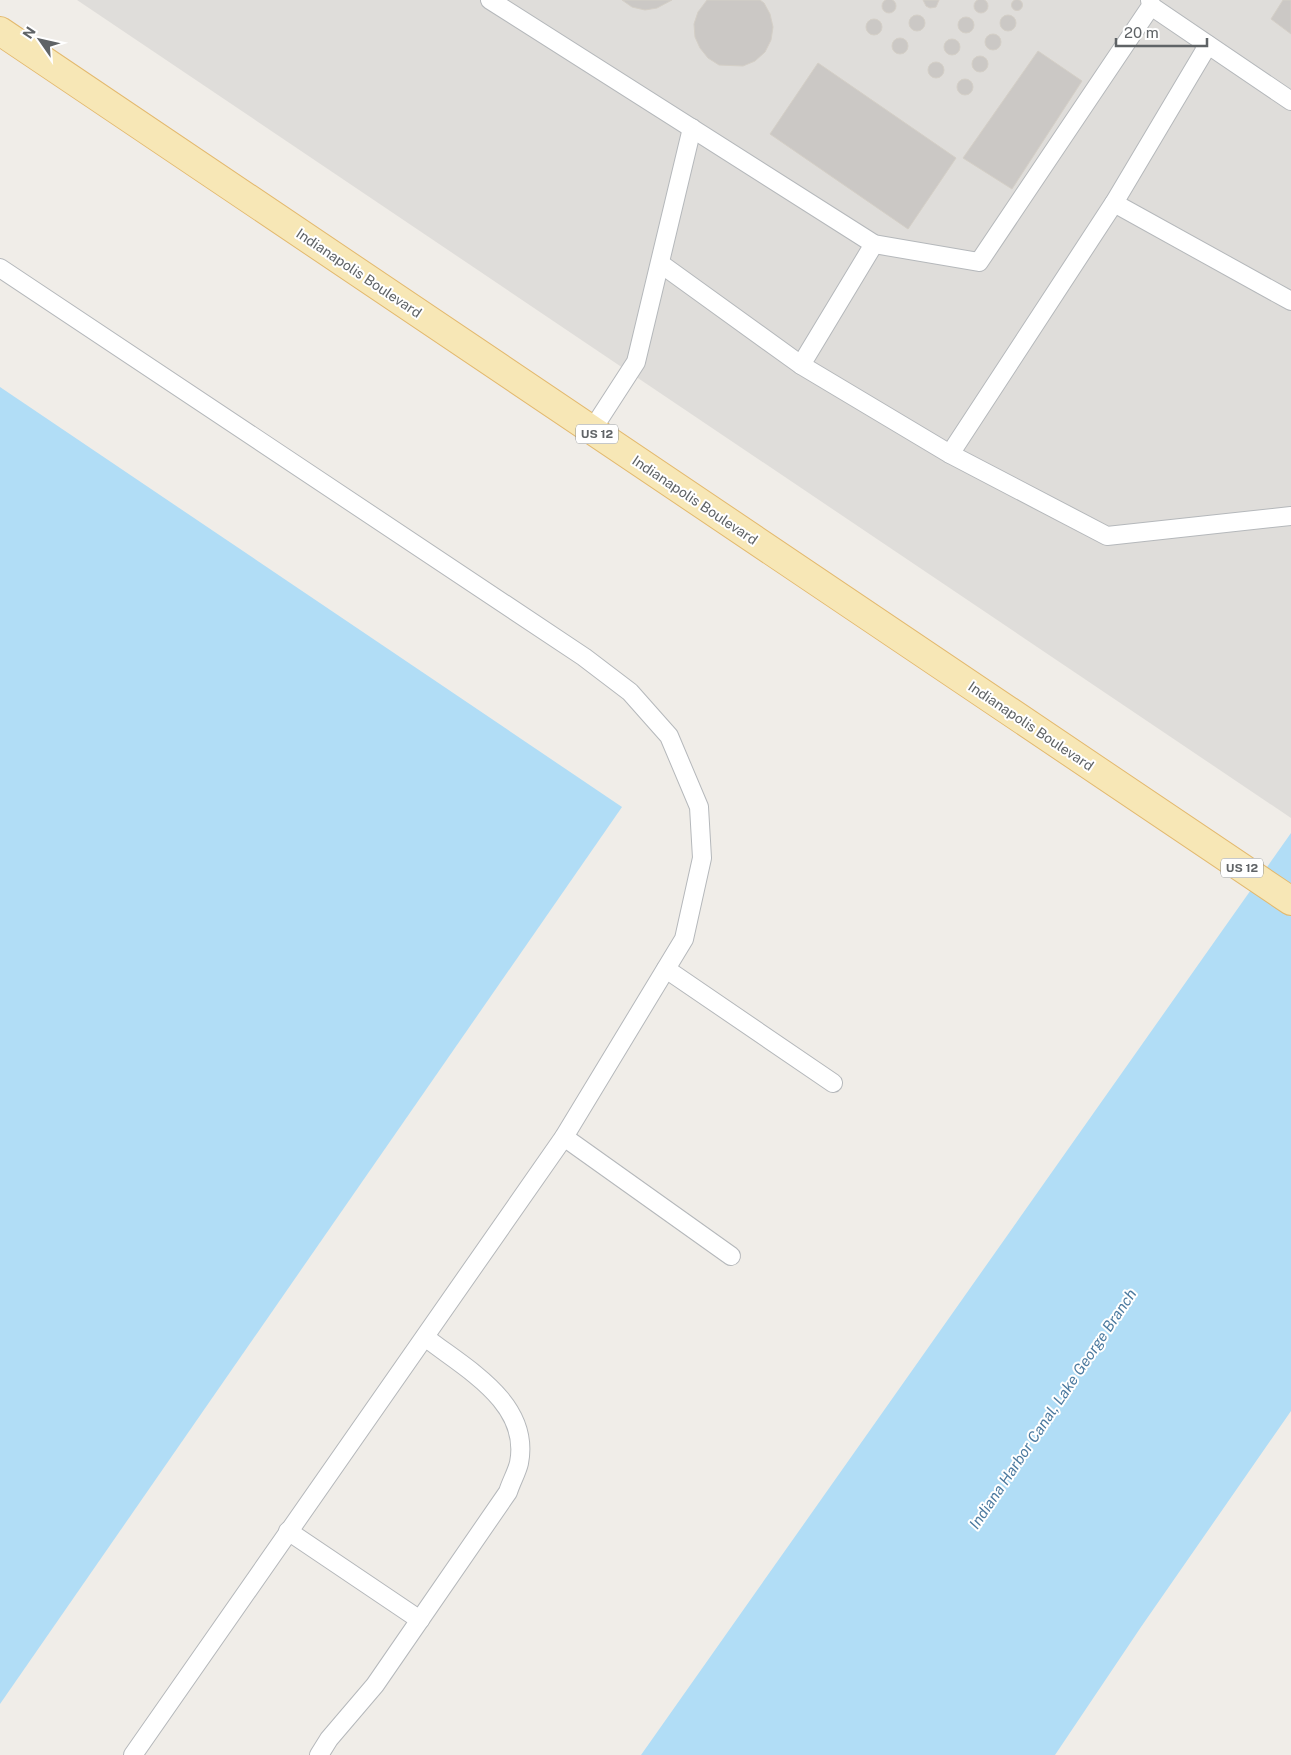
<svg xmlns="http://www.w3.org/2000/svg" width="1291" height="1755" font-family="'Public Sans',sans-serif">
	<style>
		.industrial { fill: #dfddda }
		.water { fill: #b1ddf6 }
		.building { fill: #cbc8c5; stroke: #d4cfc7 }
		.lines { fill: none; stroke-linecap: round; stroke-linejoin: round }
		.service-casing { stroke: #b5b8bb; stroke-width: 20 }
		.primary-casing { stroke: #e3b96e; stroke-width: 30 }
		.service { stroke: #fff; stroke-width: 18 }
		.primary { stroke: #f7e7b6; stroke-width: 28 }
		.labels { text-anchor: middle; stroke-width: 4; stroke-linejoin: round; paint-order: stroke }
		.shield { fill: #fff; stroke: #8f9294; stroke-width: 1 }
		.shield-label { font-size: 12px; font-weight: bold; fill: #5f6366 }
		.street-label { font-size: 14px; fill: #5f6366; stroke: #fff }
		.water-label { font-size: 15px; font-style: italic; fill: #4c7a9f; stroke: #fff }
	</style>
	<rect width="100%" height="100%" fill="#f0ede8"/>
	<!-- industrial -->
	<path class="industrial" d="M77,0H1291V818Z"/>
	<!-- water -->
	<g class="water">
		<path d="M0,387L622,807L0,1704Z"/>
		<path d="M1291,833V1411L1141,1627L1055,1755H641Z"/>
	</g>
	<!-- building -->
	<g class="building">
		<circle cx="889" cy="6" r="7"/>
		<circle cx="981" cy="6" r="7"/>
		<circle cx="1017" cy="5" r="5.5"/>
		<path d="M622,0H672L657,8L645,10L632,7Z"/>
		<path d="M707,0H760L764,3L770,14L773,27L771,40L765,52L755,61L743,66L719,65L708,58L700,48L695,37L694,24L698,12Z"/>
		<path d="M923,0H939L936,7L930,8L926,6Z"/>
		<path d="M1283,0H1291V34L1271,19Z"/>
		<circle cx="917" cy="23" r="8"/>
		<circle cx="1008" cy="23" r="8"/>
		<circle cx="966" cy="25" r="8"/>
		<circle cx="874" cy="27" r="8"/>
		<circle cx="993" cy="42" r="8"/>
		<circle cx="900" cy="46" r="8"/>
		<circle cx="952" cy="47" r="8"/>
		<path d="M1038,51L1082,81L1012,189L963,158Z"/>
		<circle cx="980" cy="64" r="8"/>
		<circle cx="936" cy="70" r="8"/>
		<path d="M818,63L956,158L908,229L770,134Z"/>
		<circle cx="965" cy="87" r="8"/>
	</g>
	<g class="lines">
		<defs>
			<g id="service">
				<path d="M490,0L874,244L979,262L1151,6L1150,0"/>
				<path d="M1151,6L1291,101"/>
				<path d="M1114,203L1291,301"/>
				<path d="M874,244L801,365L950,454L1107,536L1291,516"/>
				<path d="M661,264L801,365"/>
				<path d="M0,268L584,657L630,692L669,736L699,807L702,858L684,939L564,1137L133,1755"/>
				<path d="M592,430L636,362L692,128"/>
				<path d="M950,454L1114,203L1208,45"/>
				<path d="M666,969L833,1083"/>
				<path d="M564,1137L731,1256"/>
				<path d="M288,1531L420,1620"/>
				<path d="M319,1755L329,1739L375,1685L508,1492C511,1482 517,1472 519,1463C531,1402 464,1368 425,1337"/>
			</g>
			<path id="primary" d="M0,31L1291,901"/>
		</defs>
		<!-- service casing -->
		<use href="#service" class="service-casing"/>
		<!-- primary casing -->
		<use href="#primary" class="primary-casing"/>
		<!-- service -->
		<use href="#service" class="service"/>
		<!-- primary -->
		<use href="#primary" class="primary"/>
	</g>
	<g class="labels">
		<!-- shield labels -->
		<g class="shield">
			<rect x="576" y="424.5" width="42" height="19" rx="4"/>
			<rect x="1221" y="858.5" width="42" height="19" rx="4"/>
		</g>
		<g class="shield-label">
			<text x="597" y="438">US 12</text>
			<text x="1242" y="872">US 12</text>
		</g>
		<!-- street labels -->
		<g class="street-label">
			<text transform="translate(359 273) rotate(34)" y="5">Indianapolis Boulevard</text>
			<text transform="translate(695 500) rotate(34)" y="5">Indianapolis Boulevard</text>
			<text transform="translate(1031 726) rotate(34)" y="5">Indianapolis Boulevard</text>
		</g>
		<!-- water labels -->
		<g class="water-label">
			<text transform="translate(1053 1409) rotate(-56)" y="5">Indiana Harbor Canal, Lake George Branch</text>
		</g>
	</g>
	<!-- north arrow -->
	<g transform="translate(40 40) rotate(304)" stroke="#ffffff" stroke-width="4" paint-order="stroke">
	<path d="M0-4L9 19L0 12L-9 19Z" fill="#5f6366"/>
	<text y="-8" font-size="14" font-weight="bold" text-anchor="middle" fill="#5f6366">N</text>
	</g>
	<!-- scale -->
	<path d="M1116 38v8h91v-8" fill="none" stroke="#5f6366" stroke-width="2.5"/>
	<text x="1124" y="38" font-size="15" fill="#5f6366" stroke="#ffffff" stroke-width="4" paint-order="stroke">20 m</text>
</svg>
